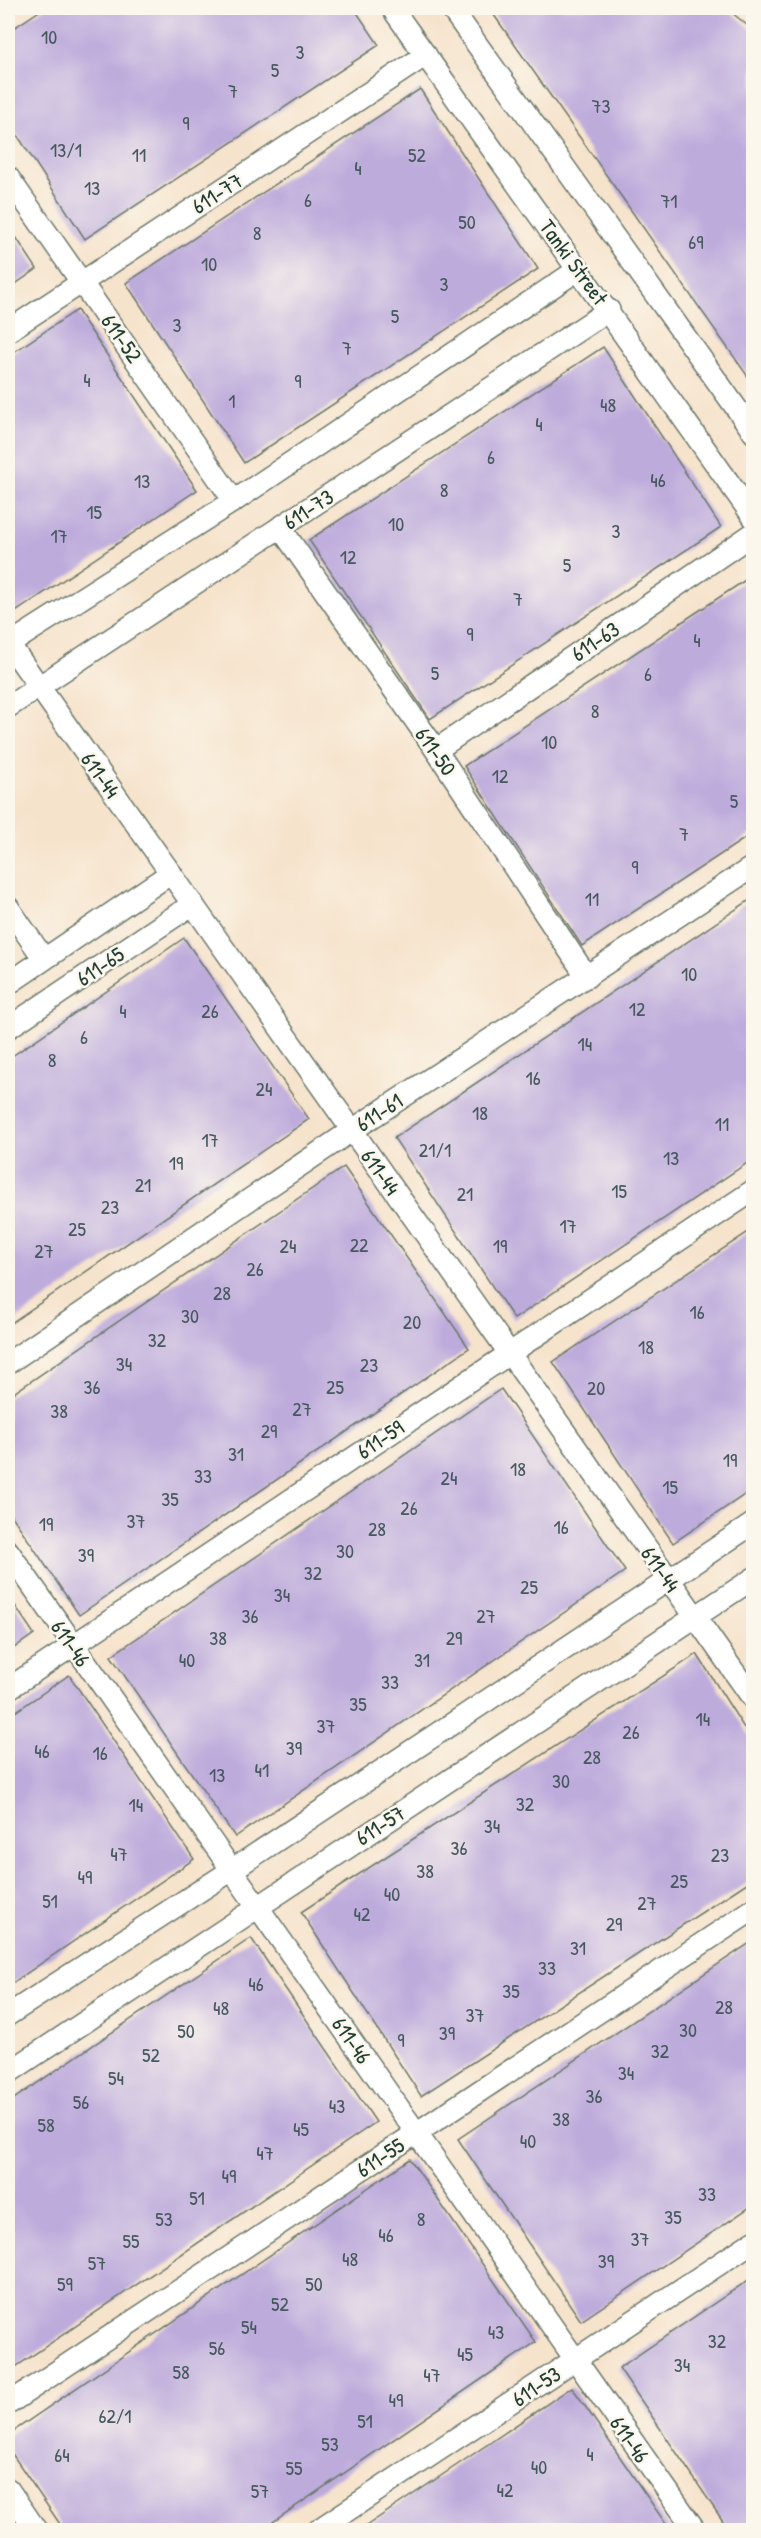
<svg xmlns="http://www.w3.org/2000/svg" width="761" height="2538" font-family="'Patrick Hand',sans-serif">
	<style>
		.building { fill: #bdabdc }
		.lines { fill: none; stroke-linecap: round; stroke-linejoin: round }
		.minor-casing { stroke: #6a7769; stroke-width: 24 }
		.minor { stroke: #fff; stroke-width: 21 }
		.labels { text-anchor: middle; stroke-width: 5; stroke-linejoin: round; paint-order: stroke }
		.number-label { font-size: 20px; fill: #46585e }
		.street-label { font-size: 22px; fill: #1f3d34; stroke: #fbf7ec }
	</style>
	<rect width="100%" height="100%" fill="#fbf7ec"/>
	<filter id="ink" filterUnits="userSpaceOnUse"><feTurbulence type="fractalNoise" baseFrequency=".0167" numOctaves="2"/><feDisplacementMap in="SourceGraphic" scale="12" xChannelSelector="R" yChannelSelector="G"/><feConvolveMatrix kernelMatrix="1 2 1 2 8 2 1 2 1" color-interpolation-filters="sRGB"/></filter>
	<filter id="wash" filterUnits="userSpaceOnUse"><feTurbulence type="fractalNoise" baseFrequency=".008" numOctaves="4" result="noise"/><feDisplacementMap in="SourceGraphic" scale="24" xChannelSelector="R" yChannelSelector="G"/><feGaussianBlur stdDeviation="1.35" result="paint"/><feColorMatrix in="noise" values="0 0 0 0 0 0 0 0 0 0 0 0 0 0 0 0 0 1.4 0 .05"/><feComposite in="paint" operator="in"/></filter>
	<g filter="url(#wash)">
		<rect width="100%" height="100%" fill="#f6e3cc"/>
		<g id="blocks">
			<!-- building -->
			<g class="building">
				<path d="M44,8H354L379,45L85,239L8,121V32Z"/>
				<path d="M489,8H726L753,30V384Z"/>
				<path d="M420,89L538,269L244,463L126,283Z"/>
				<path d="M8,225L37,269L8,289Z"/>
				<path d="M77,310L197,490L8,617V356Z"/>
				<path d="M603,347L721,527L430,719L309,540Z"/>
				<path d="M753,575V833L582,946L464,766Z"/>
				<path d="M753,898V1159L514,1319L394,1138Z"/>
				<path d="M184,938L309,1119L8,1325V1059Z"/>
				<path d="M344,1167L469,1348L79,1615L8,1510V1397Z"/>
				<path d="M753,1229V1489L673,1543L553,1362Z"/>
				<path d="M501,1389L625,1571L235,1837L111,1656Z"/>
				<path d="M8,1595L34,1634L8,1652Z"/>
				<path d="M697,1654L753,1742V1879L421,2096L301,1912Z"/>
				<path d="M69,1675L194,1859L8,1986V1717Z"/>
				<path d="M251,1938L376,2122L8,2372V2103Z"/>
				<path d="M753,1941V2205L581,2321L458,2139Z"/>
				<path d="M410,2159L536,2342L261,2530H64L8,2448V2435Z"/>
				<path d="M753,2277V2530H729L619,2368Z"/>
				<path d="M572,2387L670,2530H360L469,2457Z"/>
			</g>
		</g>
	</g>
	<g filter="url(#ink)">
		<use href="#blocks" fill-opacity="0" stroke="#6a7769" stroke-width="1.5"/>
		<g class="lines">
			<defs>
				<g id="minor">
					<path d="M392,8L754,518"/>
					<path d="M451,8L754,433"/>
					<path d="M8,177L234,501"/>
					<path d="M8,331L426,55"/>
					<path d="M280,527L436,750L587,977"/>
					<path d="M9,644L754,1700"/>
					<path d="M8,645L234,501L579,269"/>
					<path d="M8,707L609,310"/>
					<path d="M436,750L754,533"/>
					<path d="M8,907L44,959"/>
					<path d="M8,984L171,873"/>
					<path d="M8,1028L193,904"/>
					<path d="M8,1363L351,1131L754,866"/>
					<path d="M8,1551L695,2530"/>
					<path d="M8,1689L754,1190"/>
					<path d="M8,2015L232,1870L754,1523"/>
					<path d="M8,2073L754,1578"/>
					<path d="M8,2404L754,1909"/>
					<path d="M8,2489L36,2530"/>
					<path d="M318,2530L754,2241"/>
				</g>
			</defs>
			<!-- minor casing -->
			<use href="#minor" class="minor-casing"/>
			<!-- minor -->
			<use href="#minor" class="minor"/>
		</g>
	</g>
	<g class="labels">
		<!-- number labels -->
		<g class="number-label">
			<text x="49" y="44">10</text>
			<text x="300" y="59">3</text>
			<text x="275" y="77">5</text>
			<text x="233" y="98">7</text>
			<text x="601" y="113">73</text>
			<text x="186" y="130">9</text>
			<text x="66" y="157">13/1</text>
			<text x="139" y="162">11</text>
			<text x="417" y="162">52</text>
			<text x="358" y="175">4</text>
			<text x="92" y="195">13</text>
			<text x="308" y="207">6</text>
			<text x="669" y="208">71</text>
			<text x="467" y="229">50</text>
			<text x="257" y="240">8</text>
			<text x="696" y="249">69</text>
			<text x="209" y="271">10</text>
			<text x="444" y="291">3</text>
			<text x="395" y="323">5</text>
			<text x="177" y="332">3</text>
			<text x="347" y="355">7</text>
			<text x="87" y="387">4</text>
			<text x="298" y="388">9</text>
			<text x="232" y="408">1</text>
			<text x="608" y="412">48</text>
			<text x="539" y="431">4</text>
			<text x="491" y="464">6</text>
			<text x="658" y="487">46</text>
			<text x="142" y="488">13</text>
			<text x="444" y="497">8</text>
			<text x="94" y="519">15</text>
			<text x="396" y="531">10</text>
			<text x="616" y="538">3</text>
			<text x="59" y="543">17</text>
			<text x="348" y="564">12</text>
			<text x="567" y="572">5</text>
			<text x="518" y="606">7</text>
			<text x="470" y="641">9</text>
			<text x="697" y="647">4</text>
			<text x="435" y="680">5</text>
			<text x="648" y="681">6</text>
			<text x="595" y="718">8</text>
			<text x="549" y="749">10</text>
			<text x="500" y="783">12</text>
			<text x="734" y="808">5</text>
			<text x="684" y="841">7</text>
			<text x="635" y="874">9</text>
			<text x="592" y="906">11</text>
			<text x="689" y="981">10</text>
			<text x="637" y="1016">12</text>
			<text x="123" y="1018">4</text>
			<text x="210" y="1018">26</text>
			<text x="84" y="1044">6</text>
			<text x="585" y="1051">14</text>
			<text x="52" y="1067">8</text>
			<text x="533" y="1085">16</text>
			<text x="264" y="1096">24</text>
			<text x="480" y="1120">18</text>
			<text x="722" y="1131">11</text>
			<text x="210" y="1147">17</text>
			<text x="435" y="1157">21/1</text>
			<text x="671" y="1165">13</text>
			<text x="176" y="1170">19</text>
			<text x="143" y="1192">21</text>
			<text x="619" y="1198">15</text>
			<text x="465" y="1201">21</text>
			<text x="110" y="1214">23</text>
			<text x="568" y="1233">17</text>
			<text x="77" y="1236">25</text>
			<text x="359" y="1252">22</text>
			<text x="288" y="1253">24</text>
			<text x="500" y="1253">19</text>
			<text x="44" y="1258">27</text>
			<text x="255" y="1276">26</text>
			<text x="222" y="1300">28</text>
			<text x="697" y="1319">16</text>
			<text x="190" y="1323">30</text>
			<text x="412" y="1329">20</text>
			<text x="157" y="1347">32</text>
			<text x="646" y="1354">18</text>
			<text x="124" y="1371">34</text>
			<text x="369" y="1372">23</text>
			<text x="92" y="1394">36</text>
			<text x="335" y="1394">25</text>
			<text x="596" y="1395">20</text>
			<text x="302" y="1416">27</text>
			<text x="59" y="1418">38</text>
			<text x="269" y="1438">29</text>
			<text x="236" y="1461">31</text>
			<text x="730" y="1467">19</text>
			<text x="518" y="1476">18</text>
			<text x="203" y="1483">33</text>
			<text x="449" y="1485">24</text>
			<text x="670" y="1494">15</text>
			<text x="170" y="1506">35</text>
			<text x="409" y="1515">26</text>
			<text x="136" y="1528">37</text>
			<text x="46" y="1531">19</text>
			<text x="561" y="1534">16</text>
			<text x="377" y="1536">28</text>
			<text x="345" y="1558">30</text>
			<text x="86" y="1562">39</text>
			<text x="313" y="1580">32</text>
			<text x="529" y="1594">25</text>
			<text x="282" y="1602">34</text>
			<text x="250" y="1623">36</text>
			<text x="486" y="1623">27</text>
			<text x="218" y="1645">38</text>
			<text x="454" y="1645">29</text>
			<text x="187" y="1667">40</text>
			<text x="422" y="1667">31</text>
			<text x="390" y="1689">33</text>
			<text x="358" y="1711">35</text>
			<text x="703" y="1726">14</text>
			<text x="326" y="1733">37</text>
			<text x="631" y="1739">26</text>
			<text x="294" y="1755">39</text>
			<text x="42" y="1758">46</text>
			<text x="100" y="1760">16</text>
			<text x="592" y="1764">28</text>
			<text x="262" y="1777">41</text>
			<text x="217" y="1782">13</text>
			<text x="561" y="1788">30</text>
			<text x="525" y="1811">32</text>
			<text x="136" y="1812">14</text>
			<text x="492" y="1833">34</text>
			<text x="459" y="1855">36</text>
			<text x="119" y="1861">47</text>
			<text x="720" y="1862">23</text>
			<text x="425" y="1878">38</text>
			<text x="85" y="1884">49</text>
			<text x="679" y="1888">25</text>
			<text x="392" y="1901">40</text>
			<text x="50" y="1908">51</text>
			<text x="647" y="1910">27</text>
			<text x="362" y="1921">42</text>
			<text x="614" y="1931">29</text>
			<text x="578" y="1955">31</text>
			<text x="547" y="1975">33</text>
			<text x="256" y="1991">46</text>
			<text x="511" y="1998">35</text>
			<text x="724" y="2014">28</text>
			<text x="221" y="2015">48</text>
			<text x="475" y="2022">37</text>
			<text x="688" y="2037">30</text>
			<text x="186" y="2038">50</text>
			<text x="447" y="2040">39</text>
			<text x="401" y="2047">9</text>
			<text x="660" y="2058">32</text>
			<text x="151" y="2062">52</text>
			<text x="626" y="2080">34</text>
			<text x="116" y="2085">54</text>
			<text x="594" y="2103">36</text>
			<text x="81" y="2109">56</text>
			<text x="337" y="2113">43</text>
			<text x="561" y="2126">38</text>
			<text x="46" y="2132">58</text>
			<text x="301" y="2136">45</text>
			<text x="528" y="2148">40</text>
			<text x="265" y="2160">47</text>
			<text x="229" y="2183">49</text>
			<text x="707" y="2201">33</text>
			<text x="197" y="2205">51</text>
			<text x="673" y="2224">35</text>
			<text x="164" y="2226">53</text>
			<text x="421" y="2226">8</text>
			<text x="386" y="2242">46</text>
			<text x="640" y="2246">37</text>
			<text x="131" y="2248">55</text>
			<text x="350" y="2266">48</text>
			<text x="606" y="2268">39</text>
			<text x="97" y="2270">57</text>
			<text x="65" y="2291">59</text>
			<text x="314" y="2291">50</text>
			<text x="280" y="2311">52</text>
			<text x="249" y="2334">54</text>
			<text x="496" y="2339">43</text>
			<text x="717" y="2348">32</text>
			<text x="217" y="2355">56</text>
			<text x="465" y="2361">45</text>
			<text x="682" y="2372">34</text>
			<text x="181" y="2379">58</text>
			<text x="432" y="2382">47</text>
			<text x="396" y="2407">49</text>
			<text x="115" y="2423">62/1</text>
			<text x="365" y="2428">51</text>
			<text x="330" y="2451">53</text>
			<text x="590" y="2461">4</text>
			<text x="62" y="2462">64</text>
			<text x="539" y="2474">40</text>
			<text x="294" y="2475">55</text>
			<text x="505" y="2497">42</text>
			<text x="260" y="2498">57</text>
		</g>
		<!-- street labels -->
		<g class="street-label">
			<text transform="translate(217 193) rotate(-33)" y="8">611-77</text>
			<text transform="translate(574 262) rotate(54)" y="8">Tanki Street</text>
			<text transform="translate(122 338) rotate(55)" y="8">611-52</text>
			<text transform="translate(308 509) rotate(-33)" y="8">611-73</text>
			<text transform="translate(595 641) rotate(-34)" y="8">611-63</text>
			<text transform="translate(436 751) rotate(55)" y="8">611-50</text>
			<text transform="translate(101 775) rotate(55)" y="8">611-44</text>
			<text transform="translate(100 966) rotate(-34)" y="8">611-65</text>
			<text transform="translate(379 1112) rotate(-33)" y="8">611-61</text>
			<text transform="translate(381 1172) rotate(55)" y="8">611-44</text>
			<text transform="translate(380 1439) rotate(-34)" y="8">611-59</text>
			<text transform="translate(661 1569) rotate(55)" y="8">611-44</text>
			<text transform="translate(71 1643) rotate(55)" y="8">611-46</text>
			<text transform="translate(380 1825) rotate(-33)" y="8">611-57</text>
			<text transform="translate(352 2040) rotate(55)" y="8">611-46</text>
			<text transform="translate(380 2157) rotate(-34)" y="8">611-55</text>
			<text transform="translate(536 2386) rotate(-34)" y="8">611-53</text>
			<text transform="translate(630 2439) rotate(55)" y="8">611-46</text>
		</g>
	</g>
	<!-- margin -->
	<rect width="761" height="2538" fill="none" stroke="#fbf7ec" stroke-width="30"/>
</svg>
